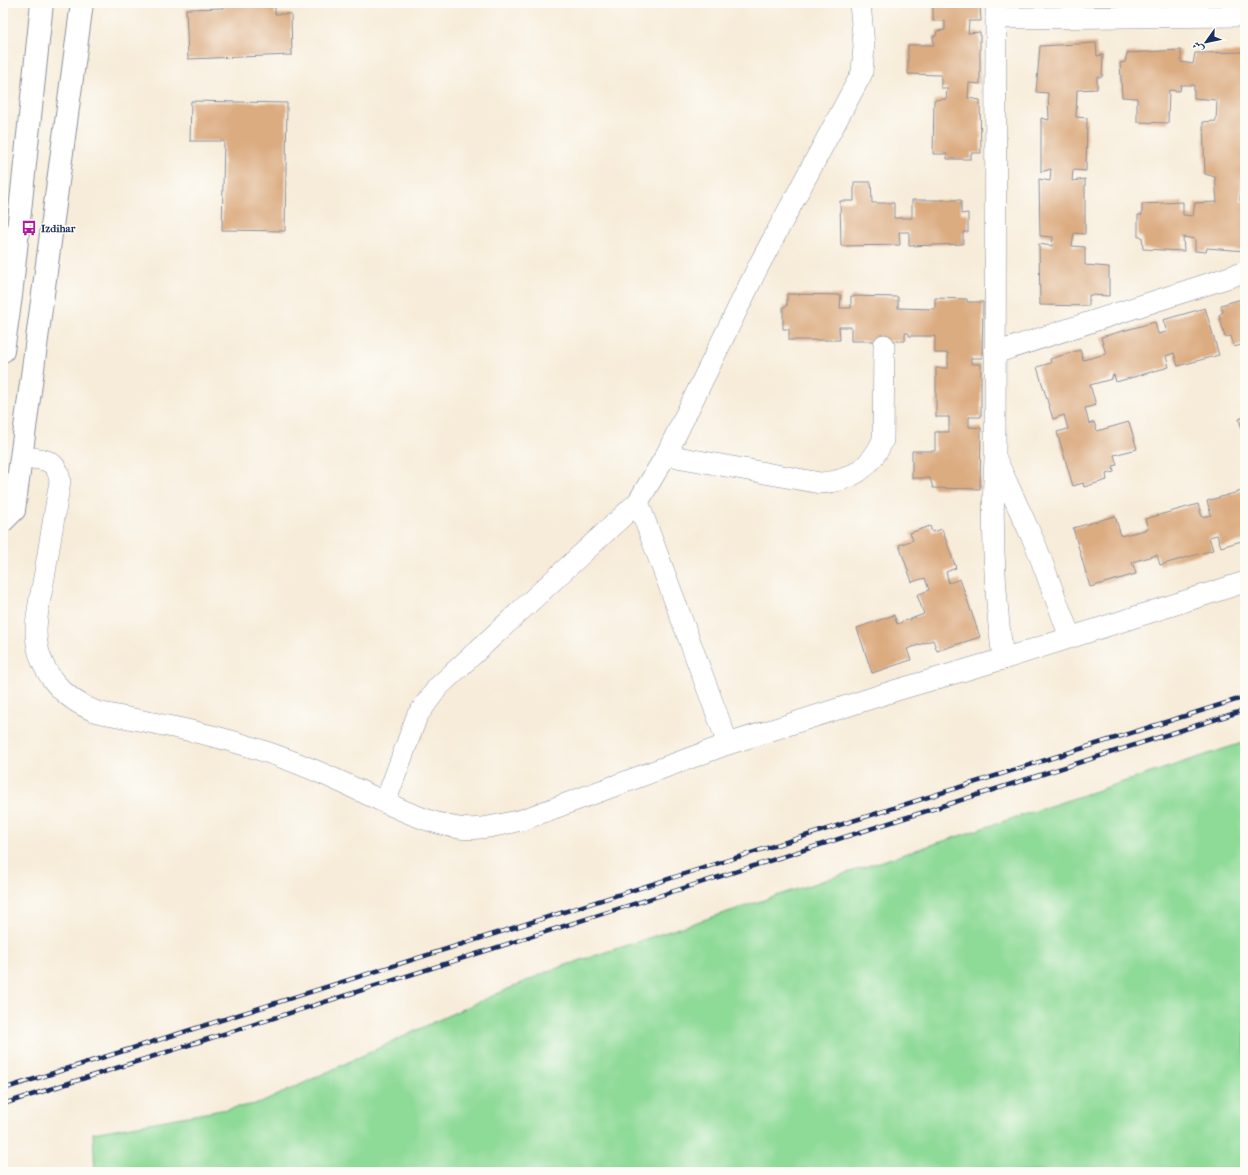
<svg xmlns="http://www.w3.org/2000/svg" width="1248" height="1175" font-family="'IM FELL French Canon',Amiri,serif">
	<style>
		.green { fill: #8eda97; stroke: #54847a }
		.building { fill: #dcac81 }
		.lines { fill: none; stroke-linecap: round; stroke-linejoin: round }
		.minor-casing { stroke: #898e9c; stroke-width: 22 }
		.secondary-casing { stroke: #898e9c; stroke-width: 24 }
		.primary-casing { stroke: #898e9c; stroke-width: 24 }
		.minor { stroke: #fff; stroke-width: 21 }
		.secondary { stroke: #fff; stroke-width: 22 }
		.primary { stroke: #fff; stroke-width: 22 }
		.rail-casing { stroke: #1b2f5e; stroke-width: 4.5 }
		.rail { stroke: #fdfcf7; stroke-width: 3; stroke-dasharray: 9; stroke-linecap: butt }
		.labels { text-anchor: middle; stroke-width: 3; stroke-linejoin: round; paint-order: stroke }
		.poi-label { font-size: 11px; font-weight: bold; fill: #1b2f5e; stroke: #fdfcf7; text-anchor: start }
	</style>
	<rect width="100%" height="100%" fill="#fdfcf7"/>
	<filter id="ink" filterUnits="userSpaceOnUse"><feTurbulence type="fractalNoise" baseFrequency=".025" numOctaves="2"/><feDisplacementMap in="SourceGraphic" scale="8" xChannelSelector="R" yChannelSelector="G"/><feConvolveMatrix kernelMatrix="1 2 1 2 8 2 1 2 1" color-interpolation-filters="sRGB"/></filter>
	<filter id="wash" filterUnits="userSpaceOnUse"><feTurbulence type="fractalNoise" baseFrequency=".012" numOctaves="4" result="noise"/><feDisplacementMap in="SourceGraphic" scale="16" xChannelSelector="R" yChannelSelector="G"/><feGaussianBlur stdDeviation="0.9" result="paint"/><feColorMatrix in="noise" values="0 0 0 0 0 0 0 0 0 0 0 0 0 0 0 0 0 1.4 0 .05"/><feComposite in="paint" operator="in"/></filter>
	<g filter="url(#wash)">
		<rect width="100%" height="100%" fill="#f7ecd9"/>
		<!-- green -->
		<path class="green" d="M1245,742V1172H95L93,1133L261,1103L447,1016L551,970Z"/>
		<g id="blocks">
			<!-- building -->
			<g class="building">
				<path d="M222,3H275V14H291L292,55L188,59L186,9L223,8Z"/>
				<path d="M933,3H980L981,21H969L968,33L980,32V84L969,83L968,98L980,100L981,153H971V159H947V154H933L934,100L946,99L947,88H941V75L908,74V45H934L933,36H936L937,31L945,30V21H933Z"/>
				<path d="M1096,43L1097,56L1103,55L1102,77H1097V89L1077,90L1076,117L1087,118L1086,171L1073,170L1072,181L1085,179V234L1074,233L1072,246L1085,247V265L1109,267V296L1089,295V306L1040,305L1039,244L1052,246L1053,237L1040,236L1039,179L1050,181L1051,169L1041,172V118L1049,120L1048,93L1036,92L1040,46Z"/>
				<path d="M1181,50V62L1193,64L1195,53L1245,52V174H1242L1240,201L1245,202V251L1207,248L1206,252L1195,251V239L1183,237L1184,251L1143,249L1142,237H1138V215H1142V204L1183,202V215L1193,216L1195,203L1217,202L1215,177L1205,174L1203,122L1216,121L1217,100L1194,98V85H1181L1180,91L1169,90L1168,123L1137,122V98L1122,97L1120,63L1125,62L1127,53Z"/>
				<path d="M191,101L287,103L285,231L222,230L224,141H190Z"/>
				<path d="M854,182H871L872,203H894V218H912V200H961V214L968,213V232H963V244L909,246V232H899L900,245L841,246L840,201H854Z"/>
				<path d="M787,294L841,295L840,308H851V296L898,297V308L935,309V298L967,299V302H983L982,358H971V364H981V417H969V427L981,428L980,489L933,488L930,478H912V451H935V432H949V417H936V368H948V353H935V336H909V333H905V341H851V327H839L840,340H789V329H783V307L787,306Z"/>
				<path d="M1245,298V344L1234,347L1231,336L1225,337L1219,315L1223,312L1221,305Z"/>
				<path d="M1205,308L1219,355L1178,366L1174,353L1166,356L1169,367L1116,382L1114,375L1112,376V379L1090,385L1096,405L1085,408L1089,424L1094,422L1097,431L1129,422L1137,449L1114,455L1117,465L1113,466L1114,472L1106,474L1107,480L1084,487L1083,483L1073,486L1057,432L1068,429L1064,415L1053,419L1037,367L1051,363L1050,359L1080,350L1083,360L1106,354L1101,337L1155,322L1158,334L1167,332L1163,320Z"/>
				<path d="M1245,417V439L1239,419Z"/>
				<path d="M1245,490V540L1221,547L1217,535L1209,537L1213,550L1160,565L1157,555L1132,562L1136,574L1090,587L1073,528L1115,516L1121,536L1148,529L1145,519L1198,504L1202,517L1211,515L1207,501Z"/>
				<path d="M930,526L932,532L942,529L956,568L946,572L949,583L960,579L980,637L937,651L933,640L907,649L911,660L872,673L857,628L894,615L897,624L924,614L917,595L929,590L925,578L912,582L899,545L913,540L910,533Z"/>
			</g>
		</g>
	</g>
	<g filter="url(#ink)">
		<use href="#blocks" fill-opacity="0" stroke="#898e9c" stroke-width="1"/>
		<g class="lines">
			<defs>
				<g id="minor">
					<path d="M996,3L995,457C991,525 994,591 1003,659"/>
					<path d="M996,18L1245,16"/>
					<path d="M995,353L1245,272"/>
					<path d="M666,455L820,483C850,482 871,468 883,440L884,345"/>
					<path d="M22,457C42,459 57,458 60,481C55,511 50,542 45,572C42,591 36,612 36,632C37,671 63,699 97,712C148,722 199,731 248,746C280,756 311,768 341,782C379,799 418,821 459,828C480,831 502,824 522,820L728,744L897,690L1003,659L1245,582"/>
					<path d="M996,459L1036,546L1070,637"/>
					<path d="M728,744L638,502L666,455L759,265L862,73L864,46L860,3"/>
					<path d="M385,803L417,716L438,687L638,502"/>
				</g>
				<path id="secondary" d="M3,521L14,510"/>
				<g id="primary">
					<path d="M3,351L11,296L42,3"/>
					<path d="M14,510L82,3"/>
				</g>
			</defs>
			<!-- minor casing -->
			<use href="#minor" class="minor-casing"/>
			<!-- secondary casing -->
			<use href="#secondary" class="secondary-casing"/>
			<!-- primary casing -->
			<use href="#primary" class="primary-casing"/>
			<!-- minor -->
			<use href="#minor" class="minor"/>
			<!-- secondary -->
			<use href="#secondary" class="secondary"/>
			<!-- primary -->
			<use href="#primary" class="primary"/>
			<defs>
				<g id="rail">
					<path d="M3,1089L1245,697"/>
					<path d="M3,1104L1245,710"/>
				</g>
			</defs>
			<!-- rail casing -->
			<use href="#rail" class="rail-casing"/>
			<!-- rail -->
			<use href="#rail" class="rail"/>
		</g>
	</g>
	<!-- icons -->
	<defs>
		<symbol id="bus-bare" viewBox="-9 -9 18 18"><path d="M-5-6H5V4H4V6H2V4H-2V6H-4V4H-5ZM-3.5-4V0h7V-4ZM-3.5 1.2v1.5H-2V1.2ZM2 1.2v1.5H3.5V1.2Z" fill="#b5179e" stroke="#fdfcf7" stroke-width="2.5" paint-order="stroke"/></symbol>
	</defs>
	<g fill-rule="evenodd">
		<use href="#bus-bare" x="18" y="217" width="22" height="22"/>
	</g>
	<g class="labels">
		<!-- poi labels -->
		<g class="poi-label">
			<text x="41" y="232">Izdihar</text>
		</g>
	</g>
	<!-- margin -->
	<rect width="1248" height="1175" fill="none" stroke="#fdfcf7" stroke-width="16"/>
	<!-- north arrow -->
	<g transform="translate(1206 42) rotate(237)" stroke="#fdfcf7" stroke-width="3" paint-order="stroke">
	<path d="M0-3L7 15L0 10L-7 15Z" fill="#1b2f5e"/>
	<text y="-6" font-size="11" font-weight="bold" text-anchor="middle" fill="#1b2f5e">ش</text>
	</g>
</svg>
